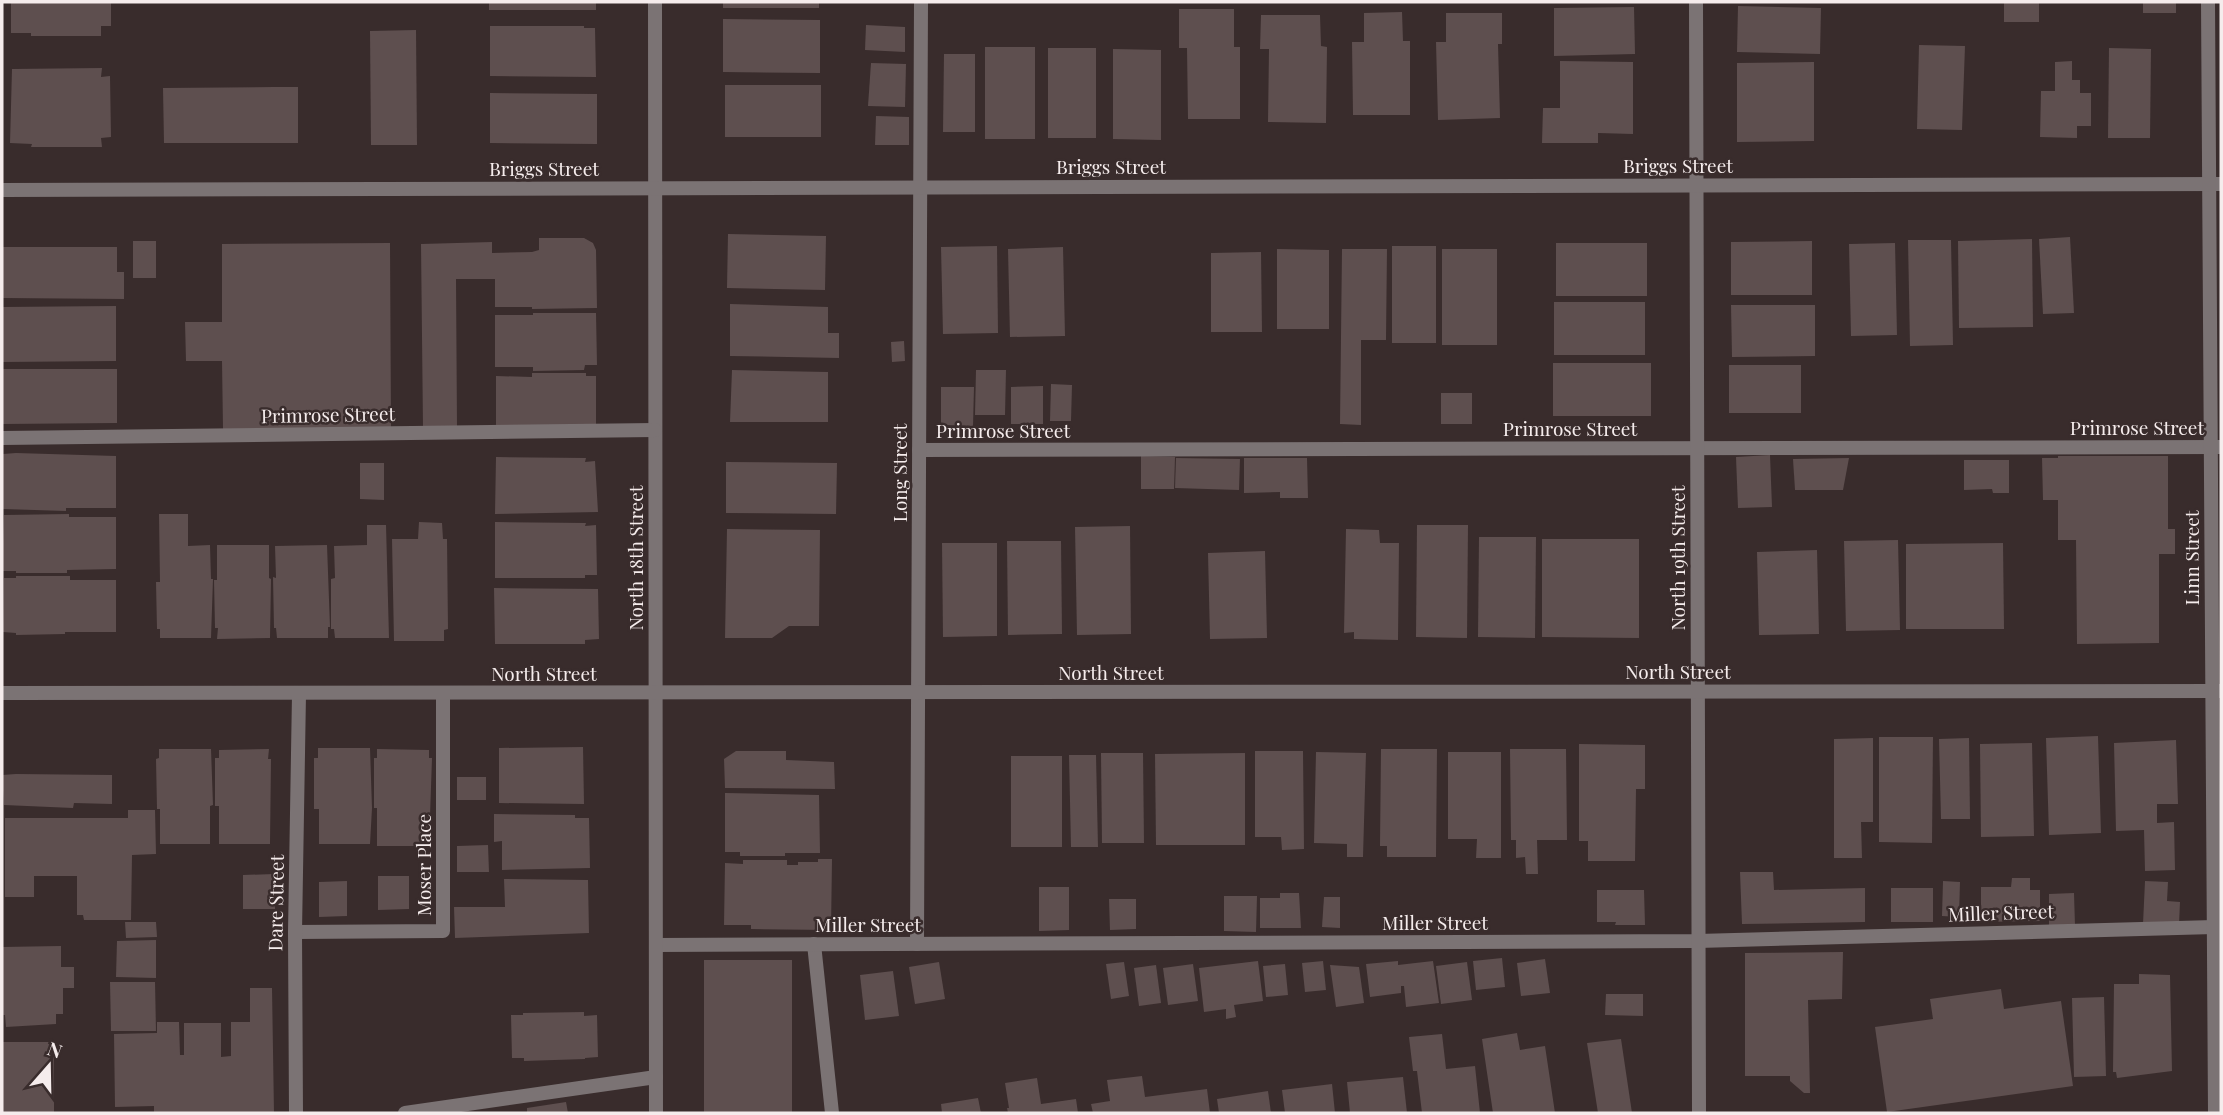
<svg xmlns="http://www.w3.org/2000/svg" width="2223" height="1115" font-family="'Playfair Display',serif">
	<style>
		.building { fill: #5e4f4f }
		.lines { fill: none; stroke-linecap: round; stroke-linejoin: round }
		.service { stroke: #7b7374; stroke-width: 14 }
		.minor { stroke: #7b7374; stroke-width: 14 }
		.labels { text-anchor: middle; stroke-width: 5; stroke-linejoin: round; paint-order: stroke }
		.street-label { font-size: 19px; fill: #f5ecec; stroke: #392c2c }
	</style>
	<rect width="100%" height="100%" fill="#392c2c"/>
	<!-- building -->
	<g class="building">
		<path d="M11,2H111V26H101V36H31V33H11Z"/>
		<rect x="489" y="2" width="107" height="8"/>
		<rect x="723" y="2" width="96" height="6"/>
		<rect x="2004" y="2" width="35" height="20"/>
		<rect x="2143" y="2" width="33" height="11"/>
		<path d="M1738,6L1821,8L1820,54L1737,52Z"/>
		<path d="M1634,7L1635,54L1554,56V8Z"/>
		<path d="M1179,9H1234V47H1240V119H1188L1187,48H1179Z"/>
		<path d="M1402,12L1403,41H1410V115H1353L1352,42H1364V13Z"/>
		<path d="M1446,13H1502V44H1498L1500,118L1438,120L1436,42H1446Z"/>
		<path d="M1261,15H1320L1321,46L1327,47L1326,123L1268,122L1269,49H1260Z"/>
		<path d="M723,19L820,20V73L723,72Z"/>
		<path d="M866,25L905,27V52L865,50Z"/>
		<path d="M490,26H584V28H595L596,77L490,76Z"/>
		<path d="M416,30L417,145H371L370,31Z"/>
		<path d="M1919,45L1965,46L1962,130L1917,129Z"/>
		<rect x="985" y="47" width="50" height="92"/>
		<rect x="1048" y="48" width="48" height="90"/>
		<path d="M2109,48L2151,49L2150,138H2108Z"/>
		<path d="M1113,49L1161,50V140L1113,139Z"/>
		<path d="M944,54H975V132H943Z"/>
		<path d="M1560,61L1633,62V134L1598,133V143H1542L1543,108H1560Z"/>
		<path d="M2072,61V80H2080V93H2091V126H2077V138L2040,137L2041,91H2055V62Z"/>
		<path d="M1814,62V141L1737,142V63Z"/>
		<path d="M871,63L906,64L905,107L868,106Z"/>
		<path d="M102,68L101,77L110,76L111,137L101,138L102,147H31L32,144L10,143L12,69Z"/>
		<rect x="725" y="85" width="96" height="52"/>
		<path d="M274,87H298V143H164L163,88Z"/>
		<path d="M490,93L597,94V144L490,143Z"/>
		<path d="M876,116L909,117V145H875Z"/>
		<path d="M728,234L826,236L825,290L727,288Z"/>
		<path d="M2070,237L2074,313L2043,314L2039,239Z"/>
		<path d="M539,238H584L593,243L596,250L597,308L532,309V307H495V279H456L457,427L423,428L421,244L492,242V253L532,252L539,250Z"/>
		<path d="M2032,239L2033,327L1959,328L1958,241Z"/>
		<path d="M1908,240H1951L1953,345L1910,346Z"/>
		<rect x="133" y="241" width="23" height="37"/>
		<path d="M1812,241V295H1731V242Z"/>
		<path d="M390,243L391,428L223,429L222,361H186L185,322H222V244Z"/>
		<rect x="1556" y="243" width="91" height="53"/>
		<path d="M1895,243L1897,335L1851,336L1849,244Z"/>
		<path d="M997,246L998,333L943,334L941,247Z"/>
		<rect x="1392" y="246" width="44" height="97"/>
		<path d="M3,247H117V272H124V299L3,298Z"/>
		<path d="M1063,247L1065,336L1010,337L1008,249Z"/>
		<path d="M1277,249L1329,250V329H1277Z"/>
		<path d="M1342,249H1387L1386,340H1361V425L1340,424Z"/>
		<rect x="1442" y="249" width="55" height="96"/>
		<path d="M1261,252L1262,332H1211V253Z"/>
		<rect x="1554" y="302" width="91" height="53"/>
		<path d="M730,304L828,307V333H839V358L730,356Z"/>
		<path d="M1731,305H1815V356L1732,357Z"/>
		<path d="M116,306V361L3,362L2,307Z"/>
		<path d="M533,313H596L597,365H585L584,370L533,371V367H495V315H533Z"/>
		<path d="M904,341L905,361L892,362L891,342Z"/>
		<rect x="1553" y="363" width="98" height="53"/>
		<rect x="1729" y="365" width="72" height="48"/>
		<path d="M3,369H117V423L3,424Z"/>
		<path d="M732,370L828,372V422H730Z"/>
		<path d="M976,370H1006L1005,415H975Z"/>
		<path d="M532,373H586V376H596V430L496,429V376L532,377Z"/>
		<path d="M1051,384L1072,385L1071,421H1050Z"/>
		<path d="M1043,386V424H1011V387Z"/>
		<path d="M941,387H974L973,426L941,425Z"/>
		<rect x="1441" y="393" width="31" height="31"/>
		<path d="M16,453L116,456V508H66V511L3,509V454Z"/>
		<path d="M1770,455L1772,507L1738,508L1736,457Z"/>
		<path d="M1141,456L1175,457L1174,489H1141Z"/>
		<path d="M2058,456H2168V529H2175V554H2159V643L2077,644L2076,540H2058V500H2043L2042,458H2058Z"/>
		<path d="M496,457L586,458L585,462L595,461L598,512L495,514Z"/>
		<path d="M1176,458L1240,459L1239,490L1175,488Z"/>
		<path d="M1244,458H1307L1308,498H1280V492L1244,493Z"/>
		<path d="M1849,458L1843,490H1795L1793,459Z"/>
		<path d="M1964,460H2009V493H1993L1992,489L1964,490Z"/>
		<path d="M726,462L837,463L836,514L726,513Z"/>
		<path d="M360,463H384V500L360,499Z"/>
		<path d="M69,514V517H116V569L67,570V573H16V571H2L4,515Z"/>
		<path d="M159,514H188V546L210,545L211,579H213L211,638H160V629H157L156,582H160Z"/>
		<path d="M419,522L442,523L443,539H447L448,629L444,630V641H394L392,539H418Z"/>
		<path d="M495,522L586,523L585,526L596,525L597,575H585V578H495Z"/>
		<path d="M367,525H386L389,638H335L334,629H331V579L335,578L334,546L367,545Z"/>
		<path d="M1417,525H1468L1467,638L1416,637Z"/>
		<path d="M1130,526L1131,634L1077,635L1075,527Z"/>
		<path d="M727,529L820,530L819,626H789L772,638H725Z"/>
		<path d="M1346,529L1379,530L1380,543H1399L1398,640L1354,639V632L1344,633Z"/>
		<path d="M1479,537H1536L1535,638L1478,637Z"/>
		<path d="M1542,539H1639V638L1542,637Z"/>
		<path d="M1898,540L1900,630L1846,631L1844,541Z"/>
		<path d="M1007,541H1061L1062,634L1008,635Z"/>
		<path d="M942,543H997V636L943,637Z"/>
		<path d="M2003,543L2004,629H1906V544Z"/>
		<path d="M217,545H269V578L271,579L270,638L217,639L218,628H215L214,580H217Z"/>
		<path d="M327,545L330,627H328V638H277L276,628H274L273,577L276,578L275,546Z"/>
		<path d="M1817,550L1819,634L1759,635L1757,552Z"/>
		<path d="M1265,551L1267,638L1210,639L1208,553Z"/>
		<path d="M16,576H70V580H116V632H65V634L16,635V633L3,632L4,578H16Z"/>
		<path d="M494,588L598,589L599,639L585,640V644H495Z"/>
		<path d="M2098,736L2101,833L2049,835L2046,738Z"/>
		<path d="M1879,737H1933L1932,843L1879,842Z"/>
		<path d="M1873,738V822H1861L1862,858H1834V739Z"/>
		<path d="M1969,738L1970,819H1941L1939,739Z"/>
		<path d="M2176,740L2178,804H2157V823L2174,822L2175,870L2145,871L2144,830L2116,831L2114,743Z"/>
		<path d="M2032,743L2034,836L1981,837L1980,744Z"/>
		<path d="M1579,744L1645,745V789H1636L1635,861H1588V841H1579Z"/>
		<path d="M583,747L584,804L499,803V748Z"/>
		<path d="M318,748H370L372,808L370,844H319V809H314V758H318Z"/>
		<path d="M159,749H211L213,805L210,806V844H160V809H157L156,759L159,758Z"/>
		<path d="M269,749L268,759H271L270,844H219V806H215V758H219V750Z"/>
		<path d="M377,749L429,750V758H432L429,846H377V808H374V758H377Z"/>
		<path d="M1381,749H1437L1436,857H1387V846H1380Z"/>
		<path d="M1510,749H1566L1567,840H1537L1538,874H1526L1525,857L1516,858V840H1511Z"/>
		<path d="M736,751H786V760L834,762L835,789L725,788L724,759Z"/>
		<path d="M1255,751H1303L1304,849L1282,850L1281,837H1255Z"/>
		<path d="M1316,752L1366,753L1363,857H1347V844L1314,843Z"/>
		<path d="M1448,752H1501V858H1476L1477,839H1448Z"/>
		<path d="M1101,753H1143L1144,843H1102Z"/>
		<path d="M1245,753V845H1156L1155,754Z"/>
		<path d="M1069,755H1096L1098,847H1071Z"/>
		<rect x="1011" y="756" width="51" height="91"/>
		<path d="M16,774L112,775V804L74,803L73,808L4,805L2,775Z"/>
		<rect x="457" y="777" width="29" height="23"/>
		<path d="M725,793L819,795L820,853H785V856H740V852H725Z"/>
		<path d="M128,810H155L156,854L132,855L131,920H84L83,915H77V876H34V897H5V818H128Z"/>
		<path d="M494,814L575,815V818H589L590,868L502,870V841L494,842Z"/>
		<path d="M488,845L489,872H457V846Z"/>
		<path d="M818,859H832L831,930L751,929V925H724L725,863L743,864V860H787V865H798V862H818Z"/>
		<path d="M1740,872H1773L1774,890L1865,888V922L1742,924Z"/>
		<path d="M274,874L275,909H243V875Z"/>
		<path d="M378,876H409V909L378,910Z"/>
		<path d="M2012,878H2030V890H2040V921L1981,922V887H2011Z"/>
		<path d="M504,879L588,880L589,933L455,938L454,907H505Z"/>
		<path d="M347,881V916L319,917V882Z"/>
		<path d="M1943,881L1960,882L1959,917L1942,916Z"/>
		<path d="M2145,881L2168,882L2167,901L2180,902L2179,925L2143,924Z"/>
		<path d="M1039,887H1069V930L1039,931Z"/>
		<rect x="1891" y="888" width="42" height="34"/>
		<path d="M1597,890H1644L1645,925H1615L1616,922H1597Z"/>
		<path d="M1280,893H1299L1301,928H1260V898H1280Z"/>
		<path d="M2074,893L2075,926H2049V894Z"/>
		<path d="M1224,896H1257L1256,932L1224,931Z"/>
		<path d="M1324,897H1340V928L1322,927Z"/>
		<path d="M1109,899H1136V929L1110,930Z"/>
		<path d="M125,922H156L157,937L126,938Z"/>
		<path d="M156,940V978L116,977L117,941Z"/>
		<path d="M61,946V967H74V988H63V1014H56V1024L6,1027L5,1015H2V947Z"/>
		<path d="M1843,952L1842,999L1808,1000L1810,1093H1804L1790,1081V1076H1745V953Z"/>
		<path d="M1502,958L1505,987L1476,990L1473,961Z"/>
		<path d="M1545,959L1550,993L1521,996L1517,963Z"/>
		<rect x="704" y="960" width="88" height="153"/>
		<path d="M1258,961L1263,1001L1234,1005L1236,1017L1226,1019V1009L1204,1012L1199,968Z"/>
		<path d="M1323,961L1326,990L1305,992L1302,963Z"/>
		<path d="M1398,961V965L1433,961L1439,1003L1406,1007L1404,986H1401V993L1370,997L1366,964Z"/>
		<path d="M939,962L945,999L915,1004L909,967Z"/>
		<path d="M1124,962L1129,996L1111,999L1106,964Z"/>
		<path d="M1467,962L1472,1000L1441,1004L1436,966Z"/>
		<path d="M1193,964L1198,1001L1168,1005L1163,968Z"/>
		<path d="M1285,964L1288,995L1266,997L1263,966Z"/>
		<path d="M1156,965L1161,1003L1139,1006L1134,968Z"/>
		<path d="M1330,965L1359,967L1364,1003L1336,1007Z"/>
		<path d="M893,971L899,1016L865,1020L860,975Z"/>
		<path d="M2139,974L2170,975L2172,1071L2117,1078L2116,1072H2113L2114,984H2139Z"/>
		<path d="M110,982H155L156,1031H111Z"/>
		<path d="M250,988H272L274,1113H154V1106L115,1107L114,1034L157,1033V1022H179L180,1055H184V1023H221V1057L231,1056V1022H250Z"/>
		<path d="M2001,989L2004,1009L2061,1001L2073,1086L1887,1112L1875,1027L1933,1019L1930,999Z"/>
		<path d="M1606,994H1643V1016L1605,1015Z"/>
		<path d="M2104,997L2106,1076L2074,1077L2072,998Z"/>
		<path d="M584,1012V1016L597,1015L598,1057L585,1058V1059L524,1061V1058H512L511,1015H523V1013Z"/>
		<path d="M1517,1033L1520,1050L1545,1046L1555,1113H1493L1482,1039Z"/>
		<path d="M1442,1034L1446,1069L1475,1066L1480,1113H1422L1417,1071H1413L1409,1037Z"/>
		<path d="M1621,1039L1632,1113H1598L1587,1043Z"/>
		<rect x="2" y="1042" width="52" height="71"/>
		<path d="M1142,1076L1145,1097L1207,1089L1210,1113H1093L1091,1104L1110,1101L1107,1080Z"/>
		<path d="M1403,1077L1407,1113H1350L1347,1082Z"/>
		<path d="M1037,1078L1041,1104L1076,1099L1078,1113H1008L1007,1108H1009L1005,1083Z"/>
		<path d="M1332,1084L1335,1113H1285L1282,1090Z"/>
		<path d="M1268,1091L1271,1113H1219L1217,1099Z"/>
		<path d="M978,1098L981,1113H942L941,1104Z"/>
		<path d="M566,1102L568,1113H527V1108Z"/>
	</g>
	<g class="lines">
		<!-- service -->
		<g class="service">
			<path d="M919,450L2221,447"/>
			<path d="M295,932L443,931V693"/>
			<path d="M814,944L832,1113"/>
			<path d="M917,944L921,2"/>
			<path d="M656,945L1698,941L2214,927"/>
			<path d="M296,1113L295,932L299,694"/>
			<path d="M405,1113L656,1077"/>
		</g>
		<!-- minor -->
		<g class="minor">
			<path d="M655,2L656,1113"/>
			<path d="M1696,2L1699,1113"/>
			<path d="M2208,2L2215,1113"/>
			<path d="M2,190L2221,184"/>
			<path d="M2,438L655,430"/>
			<path d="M2,693L2221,691"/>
		</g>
	</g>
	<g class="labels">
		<!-- street labels -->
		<g class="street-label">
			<text x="1678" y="173">Briggs Street</text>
			<text x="1111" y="174">Briggs Street</text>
			<text x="544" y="176">Briggs Street</text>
			<text transform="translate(328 415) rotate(-1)" y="7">Primrose Street</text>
			<text x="2137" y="435">Primrose Street</text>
			<text x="1570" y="436">Primrose Street</text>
			<text x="1003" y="438">Primrose Street</text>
			<text transform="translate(900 473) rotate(-90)" y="7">Long Street</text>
			<text transform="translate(636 558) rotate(-90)" y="7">North 18th Street</text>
			<text transform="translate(1678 558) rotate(-90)" y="7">North 19th Street</text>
			<text transform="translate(2192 558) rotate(-90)" y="7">Linn Street</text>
			<text x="1678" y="679">North Street</text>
			<text x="1111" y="680">North Street</text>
			<text x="544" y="681">North Street</text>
			<text transform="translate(424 865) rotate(-90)" y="7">Moser Place</text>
			<text transform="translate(276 903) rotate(-89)" y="7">Dare Street</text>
			<text transform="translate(2001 913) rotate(-2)" y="7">Miller Street</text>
			<text x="1435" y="930">Miller Street</text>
			<text x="868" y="932">Miller Street</text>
		</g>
	</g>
	<!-- border -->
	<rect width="2223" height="1115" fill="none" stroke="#f5ecec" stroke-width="7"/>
	<!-- north arrow -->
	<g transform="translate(49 1066) rotate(20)" stroke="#392c2c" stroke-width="5" paint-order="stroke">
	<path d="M0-5L12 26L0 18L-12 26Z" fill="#f5ecec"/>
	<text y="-10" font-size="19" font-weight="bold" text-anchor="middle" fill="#f5ecec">N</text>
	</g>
</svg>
